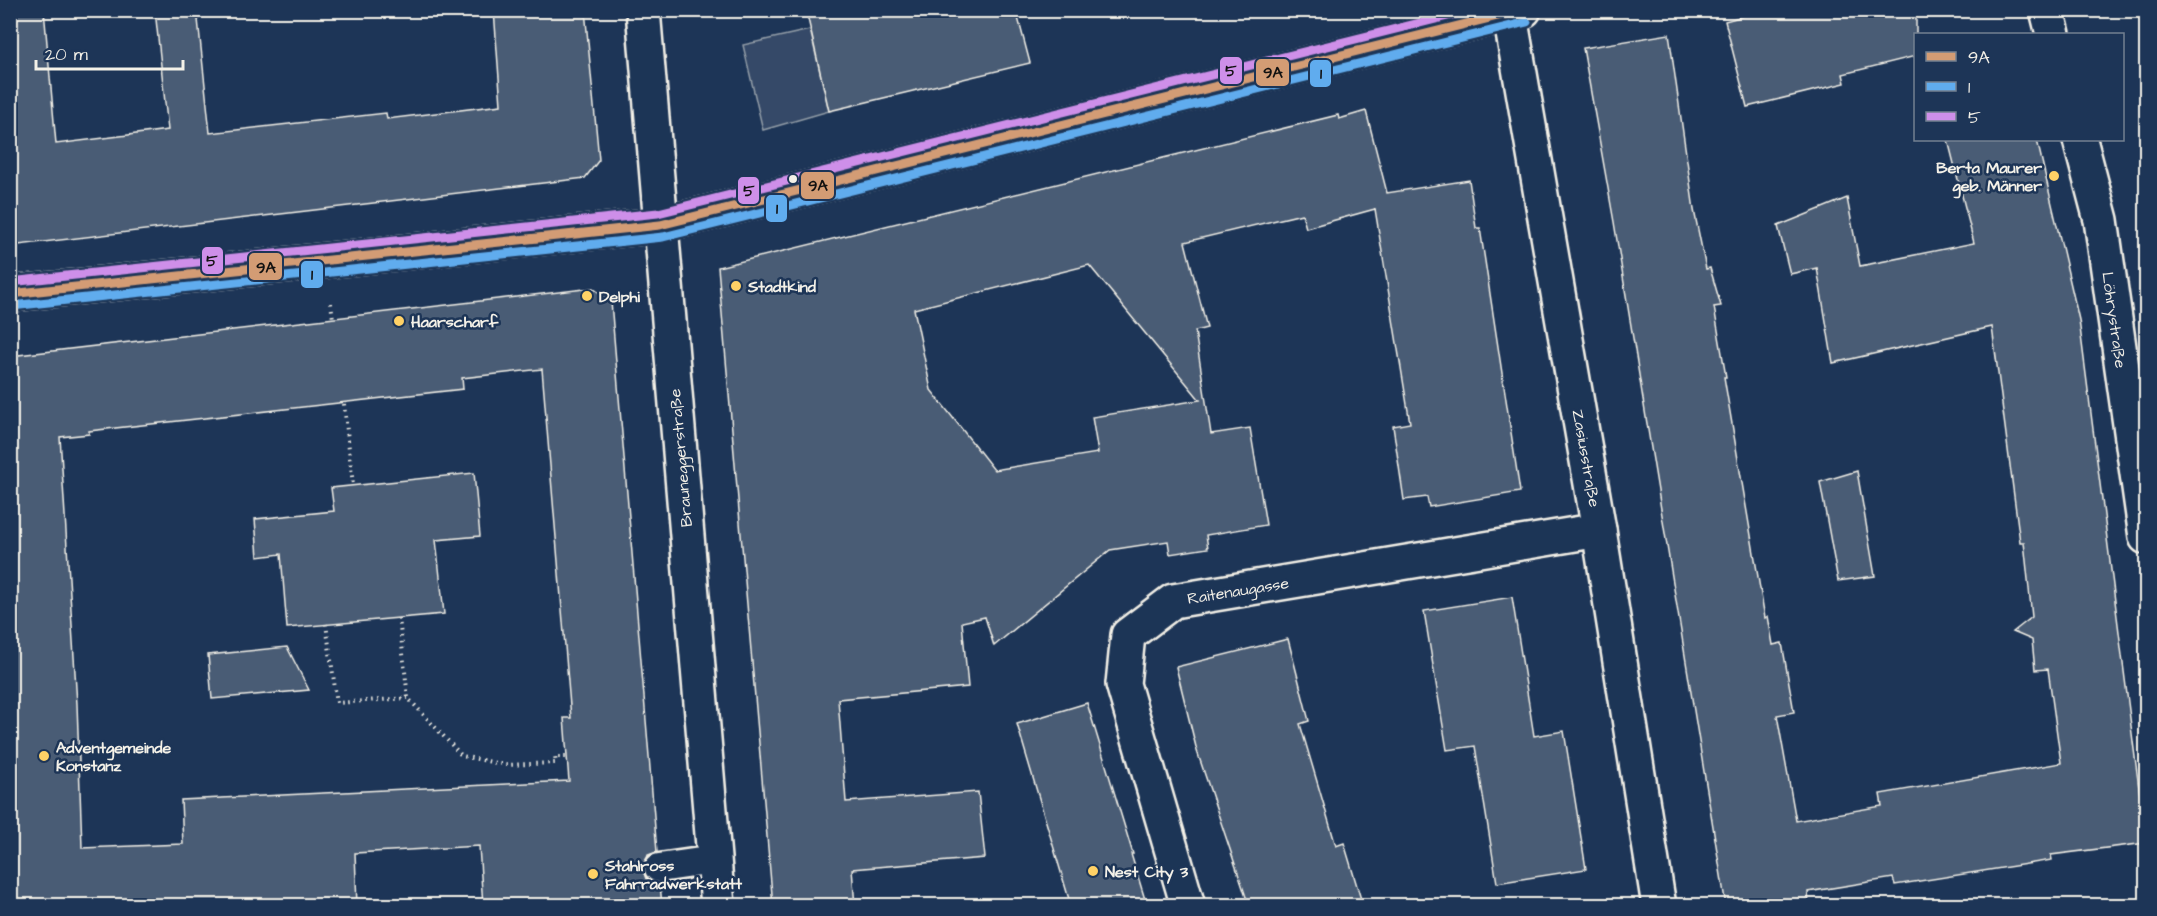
<svg xmlns="http://www.w3.org/2000/svg" width="2157" height="916" font-family="'Architects Daughter',sans-serif">
	<style>
		.green { fill: #354a67; stroke: #949ea8; stroke-width: 1.5 }
		.building { fill: #485b74; stroke: #f4f1e8; stroke-width: 1.5; fill-rule: evenodd }
		.lines { fill: none; stroke-linecap: round; stroke-linejoin: round }
		.lane-casing { stroke: #f4f1e8; stroke-width: 33 }
		.street-casing { stroke: #f4f1e8; stroke-width: 38 }
		.path { stroke: #f4f1e8; stroke-width: 4; stroke-dasharray: 1.5 4.5; stroke-linecap: butt }
		.lane { stroke: #1d3557; stroke-width: 28 }
		.street { stroke: #1d3557; stroke-width: 33 }
		.bus-1-casing { stroke: #1d3557; stroke-width: 14 }
		.bus-2-casing { stroke: #1d3557; stroke-width: 14 }
		.bus-3-casing { stroke: #1d3557; stroke-width: 14 }
		.bus-1 { stroke: #d39c74; stroke-width: 9 }
		.bus-2 { stroke: #60acee; stroke-width: 9 }
		.bus-3 { stroke: #ce8fe9; stroke-width: 9 }
		.poi-dot { fill: #ffd166; stroke: #1d3557; stroke-width: 2 }
		.bus-dot { fill: #f4f1e8; stroke: #1d3557; stroke-width: 2 }
		.labels { text-anchor: middle; stroke-width: 5; stroke-linejoin: round; paint-order: stroke }
		.poi-label { font-size: 16px; font-weight: bold; fill: #f4f1e8; stroke: #1d3557; text-anchor: start }
		.street-label { font-size: 16px; fill: #f4f1e8; stroke: #1d3557 }
		.line-badge { stroke: #1d3557; stroke-width: 2 }
		.pale-badge-label { font-size: 16px; text-anchor: middle; font-weight: bold; fill: #111 }
	</style>
	<rect width="100%" height="100%" fill="#1d3557"/>
	<filter id="ink" filterUnits="userSpaceOnUse"><feTurbulence type="fractalNoise" baseFrequency=".0167" numOctaves="2"/><feDisplacementMap in="SourceGraphic" scale="12" xChannelSelector="R" yChannelSelector="G"/><feConvolveMatrix kernelMatrix="1 2 1 2 8 2 1 2 1" color-interpolation-filters="sRGB"/></filter>
	<g filter="url(#ink)">
		<!-- green -->
		<path class="green" d="M810,30L829,111L763,130L743,45Z"/>
		<!-- building -->
		<g class="building">
			<path d="M10,10H44L56,144L168,130L155,10H197L210,133L386,113L387,119L501,105L494,10H585L599,160L585,178L10,246Z"/>
			<path d="M806,10H1016L1030,63L829,111Z"/>
			<path d="M1765,10H1916V56L1843,74L1845,83L1747,107L1725,21Z"/>
			<path d="M1669,34L1694,210L1706,269L1710,268L1721,306L1714,307L1726,377H1724L1765,618L1768,616L1773,645L1782,643L1794,712L1777,715L1796,821L1882,806L1880,794L2061,763L2048,669L2035,670L2032,640L2013,632L2032,617L2024,542H2020L1992,327L1833,363L1817,268L1790,274L1778,226L1847,198L1860,266L1974,243L1948,140H2037L2079,320L2146,843L2051,855L2052,860L1895,885L1893,878L1808,892L1809,906H1726L1614,222L1583,48Z"/>
			<path d="M1366,111L1387,193L1469,180L1476,228H1480L1520,492L1429,507L1427,497L1404,500L1393,426L1410,423L1375,209L1306,228L1302,214L1185,242L1207,328L1195,331L1211,434L1250,428L1266,525L1206,535L1208,548L1170,554L1168,541L1110,550L994,646L985,617L962,622L968,687L838,699L846,802L978,792L985,858L852,869L855,906H773L718,267L1338,115L1339,119ZM1089,265L1200,400L1092,417L1098,453L994,470L931,390L914,309Z"/>
			<path d="M593,288L611,302L657,852L648,855L643,870L646,879L660,884L662,906H483L479,846L355,853L357,906H10V356ZM542,369L571,718H564L569,781L181,800L183,844L82,848L77,704L60,437L89,434V431L463,389L462,378Z"/>
			<path d="M1857,471L1875,576L1838,581L1820,482Z"/>
			<path d="M474,473L480,536L436,540L444,614L287,628L281,554L258,557L255,519L334,511L331,488Z"/>
			<path d="M1512,597L1534,736L1564,731L1586,869L1497,883L1475,746L1447,750L1424,611Z"/>
			<path d="M1288,639L1309,721L1300,724L1336,846L1344,843L1363,906H1249L1197,751L1176,667Z"/>
			<path d="M287,647L309,690L212,699L208,655Z"/>
			<path d="M1087,703L1133,854H1131L1147,906H1071L1017,724Z"/>
		</g>
		<g class="lines">
			<defs>
				<path id="lane" d="M659,868L714,860"/>
				<g id="street">
					<path d="M643,10L718,906"/>
					<path d="M1509,10L1599,530L1659,906"/>
					<path d="M2047,10L2053,34"/>
					<path d="M2080,140L2101,220L2146,537"/>
					<path d="M10,294L660,225L1524,10"/>
					<path d="M1188,906L1123,684L1128,635L1173,601L1599,530"/>
				</g>
			</defs>
			<!-- lane casing -->
			<use href="#lane" class="lane-casing"/>
			<!-- street casing -->
			<use href="#street" class="street-casing"/>
			<!-- path -->
			<g class="path">
				<path d="M331,303L333,319"/>
				<path d="M344,404L353,485"/>
				<path d="M399,618L408,698L462,756L506,765L556,763L555,757H567"/>
				<path d="M326,624L337,703L408,698"/>
			</g>
			<!-- lane -->
			<use href="#lane" class="lane"/>
			<!-- street -->
			<use href="#street" class="street"/>
			<defs>
				<path id="bus-1" d="M10,294L660,225L1522,10"/>
				<path id="bus-2" d="M11,306L663,237L1527,22"/>
				<path id="bus-3" d="M10,282L658,213L1472,10"/>
			</defs>
			<!-- bus-1 casing -->
			<use href="#bus-1" class="bus-1-casing"/>
			<!-- bus-2 casing -->
			<use href="#bus-2" class="bus-2-casing"/>
			<!-- bus-3 casing -->
			<use href="#bus-3" class="bus-3-casing"/>
			<!-- bus-1 -->
			<use href="#bus-1" class="bus-1"/>
			<!-- bus-2 -->
			<use href="#bus-2" class="bus-2"/>
			<!-- bus-3 -->
			<use href="#bus-3" class="bus-3"/>
		</g>
	</g>
	<!-- markers -->
	<g class="poi-dot">
		<circle cx="2054" cy="176" r="6"/>
		<circle cx="736" cy="286" r="6"/>
		<circle cx="587" cy="296" r="6"/>
		<circle cx="399" cy="321" r="6"/>
		<circle cx="44" cy="756" r="6"/>
		<circle cx="1093" cy="871" r="6"/>
		<circle cx="593" cy="874" r="6"/>
	</g>
	<circle class="bus-dot" cx="793" cy="179" r="5"/>
	<g class="labels">
		<!-- poi labels -->
		<g class="poi-label">
			<text x="2042" y="173" text-anchor="end">Berta Maurer<tspan x="2042" dy="18">geb. Männer</tspan></text>
			<text x="748" y="292">Stadtkind</text>
			<text x="599" y="302">Delphi</text>
			<text x="411" y="327">Haarscharf</text>
			<text x="56" y="753">Adventgemeinde<tspan x="56" dy="18">Konstanz</tspan></text>
			<text x="605" y="871">Stahlross<tspan x="605" dy="18">Fahrradwerkstatt</tspan></text>
			<text x="1105" y="877">Nest City 3</text>
		</g>
		<!-- street labels -->
		<g class="street-label">
			<text transform="translate(2115 320) rotate(82)" y="6">Löhrystraße</text>
			<text transform="translate(680 458) rotate(-95)" y="6">Brauneggerstraße</text>
			<text transform="translate(1587 458) rotate(80)" y="6">Zasiusstraße</text>
			<text transform="translate(1238 590) rotate(-9)" y="6">Raitenaugasse</text>
		</g>
	</g>
	<g class="line-badge">
		<rect x="1219" y="56" width="24" height="29" rx="6" fill="#ce8fe9"/>
		<rect x="1255" y="58" width="35" height="29" rx="6" fill="#d39c74"/>
		<rect x="1309" y="59" width="23" height="29" rx="6" fill="#60acee"/>
		<rect x="800" y="171" width="35" height="29" rx="6" fill="#d39c74"/>
		<rect x="737" y="176" width="23" height="29" rx="6" fill="#ce8fe9"/>
		<rect x="765" y="194" width="23" height="29" rx="6" fill="#60acee"/>
		<rect x="201" y="246" width="23" height="29" rx="6" fill="#ce8fe9"/>
		<rect x="248" y="252" width="35" height="29" rx="6" fill="#d39c74"/>
		<rect x="300" y="260" width="24" height="29" rx="6" fill="#60acee"/>
	</g>
	<g class="pale-badge-label">
		<text x="1231" y="76">5</text>
		<text x="1273" y="78">9A</text>
		<text x="1321" y="79">1</text>
		<text x="818" y="191">9A</text>
		<text x="749" y="196">5</text>
		<text x="777" y="214">1</text>
		<text x="212" y="266">5</text>
		<text x="266" y="273">9A</text>
		<text x="312" y="280">1</text>
	</g>
	<!-- margin -->
	<rect width="2157" height="916" fill="none" stroke="#1d3557" stroke-width="36"/>
	<rect x="18" y="18" width="2121" height="880" fill="none" stroke="#f4f1e8" stroke-width="2" filter="url(#ink)"/>
	<!-- legend -->
	<rect x="1914" y="33" width="210" height="108" fill="#1d3557" stroke="#738091" stroke-width="1.5"/>
	<rect x="1926" y="52" width="30" height="9" fill="#d39c74" stroke="#738091" stroke-width="1.5"/>
	<text x="1968" y="63" font-size="18" fill="#f4f1e8">9A</text>
	<rect x="1926" y="82" width="30" height="9" fill="#60acee" stroke="#738091" stroke-width="1.5"/>
	<text x="1968" y="93" font-size="18" fill="#f4f1e8">1</text>
	<rect x="1926" y="112" width="30" height="9" fill="#ce8fe9" stroke="#738091" stroke-width="1.5"/>
	<text x="1968" y="123" font-size="18" fill="#f4f1e8">5</text>
	<!-- scale -->
	<path d="M36 60v9h147v-9" fill="none" stroke="#f4f1e8" stroke-width="3"/>
	<text x="45" y="60" font-size="18" fill="#f4f1e8" stroke="#1d3557" stroke-width="4.5" paint-order="stroke">20 m</text>
</svg>
